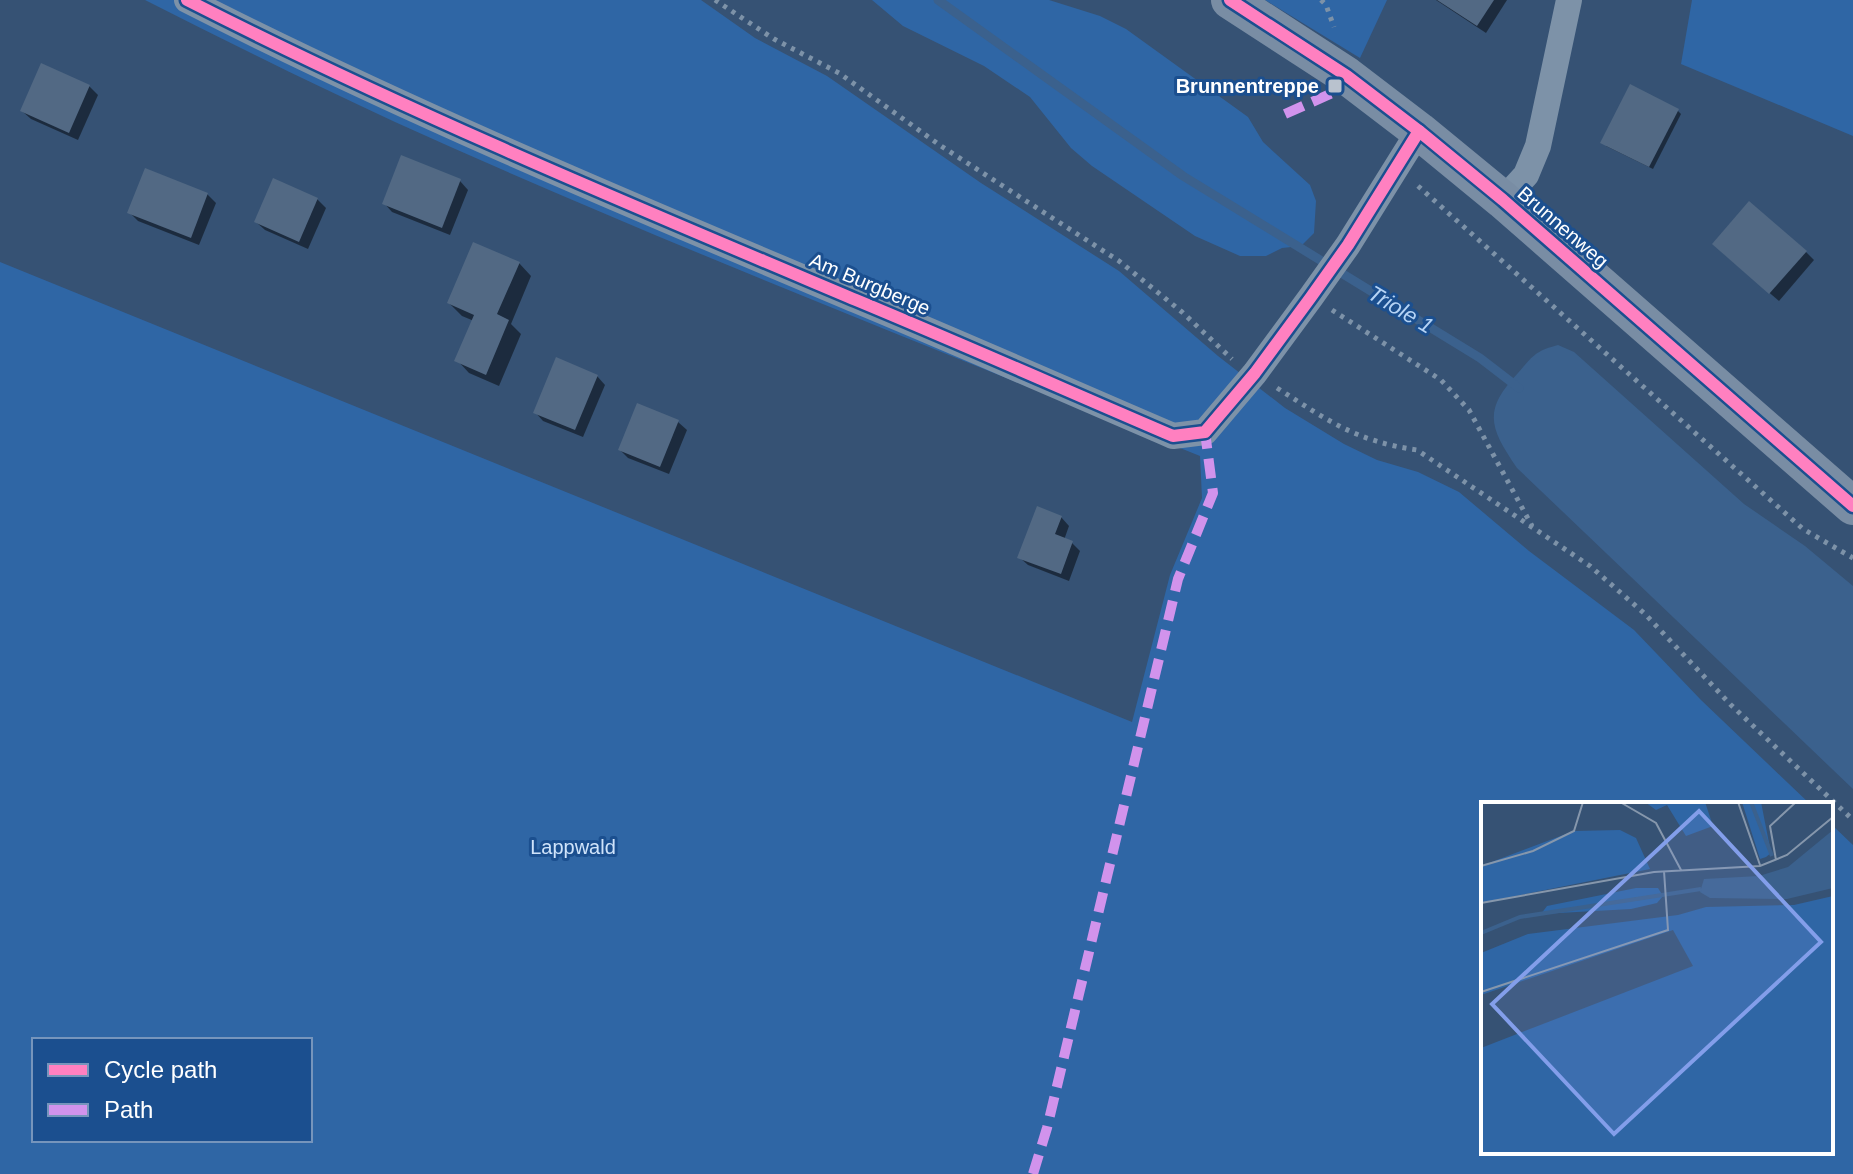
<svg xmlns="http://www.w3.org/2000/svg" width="1853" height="1174" font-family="Helvetica,sans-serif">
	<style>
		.green { fill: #2f66a5; fill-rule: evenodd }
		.water { fill: #3b618d }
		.shadow { fill: #0007 }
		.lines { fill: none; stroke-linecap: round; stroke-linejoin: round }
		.stream { stroke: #3b618d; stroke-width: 9 }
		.building { fill: #526984 }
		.path { stroke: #7d92a8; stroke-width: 5; stroke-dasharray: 4 6; stroke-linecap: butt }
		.minor { stroke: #7d92a8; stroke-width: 26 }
		.secondary { stroke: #798da4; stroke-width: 38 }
		.quiet { stroke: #d193ec; stroke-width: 10; stroke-dasharray: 20 10; stroke-linecap: butt }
		.cycleway-casing { stroke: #1b4f8f; stroke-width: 17 }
		.cycleway { stroke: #ff80c0; stroke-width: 12 }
		.poi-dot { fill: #b9c2ce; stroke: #1b4f8f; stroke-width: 3 }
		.labels { text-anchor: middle; stroke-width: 6; stroke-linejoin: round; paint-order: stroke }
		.poi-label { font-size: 20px; font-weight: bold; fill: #fff; stroke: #1b4f8f; text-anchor: end }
		.street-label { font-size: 20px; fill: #fff; stroke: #1b4f8f }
		.park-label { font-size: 20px; fill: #cfe3fa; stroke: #1b4f8f }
		.water-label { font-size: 22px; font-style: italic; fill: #b5d3f5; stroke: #1b4f8f }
		.inset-river { fill: none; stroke: #3b618d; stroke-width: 4 }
		.inset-road { fill: none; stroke: #8697ac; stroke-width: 2 }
		.view { fill: #839eea; fill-opacity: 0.15; stroke: #839eea; stroke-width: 4 }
		.inset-edge { fill: none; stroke: #fff; stroke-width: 4 }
	</style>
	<rect width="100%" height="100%" fill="#365274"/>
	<!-- green -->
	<g class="green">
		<path d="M145,0H701L755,38L827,76L981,183L1119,271L1218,356L1285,408L1344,444L1377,460L1418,472L1459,492L1529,551L1634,630L1701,700L1810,804H1483V1152H1831V824L1853,845V1174H0V262L1132,722L1170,575L1202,498L1200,456C931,347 660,242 395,122C310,83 228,42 145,0ZM34,1040H310V1140H34Z"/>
		<path d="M872,0H1049L1100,16L1126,29L1248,117L1263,142L1310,185L1316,201L1314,233L1301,246L1282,248L1266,256H1240L1195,236L1092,166L1071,148L1030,97L984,66L903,26Z"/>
		<path d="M1265,0H1387L1360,58Z"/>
		<path d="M1692,0H1853V136L1681,64Z"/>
	</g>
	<!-- water -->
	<path class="water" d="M1558,345L1574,352L1744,504L1805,546L1853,586V789L1517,468C1490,428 1482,411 1518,373C1533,356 1535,351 1558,345Z"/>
	<!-- shadow -->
	<g class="shadow">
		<path d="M1436,0H1507L1486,33Z"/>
		<path d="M89,86L98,95L78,140L31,119L22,111Z"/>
		<path d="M1677,110L1681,114L1653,169L1606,146Z"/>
		<path d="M460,181L468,190L450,235L392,212L384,203Z"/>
		<path d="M207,194L216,203L199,245L138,221L129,212Z"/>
		<path d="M317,199L326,208L308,249L265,230L256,222Z"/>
		<path d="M1806,252L1814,260L1779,301L1723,253Z"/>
		<path d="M519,263L531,276L511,324L521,334L499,386L469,373L457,360L474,321L462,316L449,303Z"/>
		<path d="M597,376L605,385L583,437L543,421L535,412Z"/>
		<path d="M638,406L678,422L687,430L669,474L628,458L620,450Z"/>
		<path d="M1061,517L1069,526L1064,540L1072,543L1080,551L1069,581L1028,565L1019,557Z"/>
	</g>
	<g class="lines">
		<!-- stream -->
		<path class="stream" d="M938,0L1183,176L1480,358L1519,388"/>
	</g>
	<!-- building -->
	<g class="building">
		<path d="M1437,0H1494L1477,26Z"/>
		<path d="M41,63L90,85L69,133L20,111Z"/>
		<path d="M1630,84L1679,109L1649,167L1600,143Z"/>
		<path d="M401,155L461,179L442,228L382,204Z"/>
		<path d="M145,168L208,193L191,238L127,213Z"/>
		<path d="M273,178L318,198L299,242L254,222Z"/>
		<path d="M1749,201L1807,251L1769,294L1712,244Z"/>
		<path d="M473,242L520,262L497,314L509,320L486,375L454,361L474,315L447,303Z"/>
		<path d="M556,357L598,375L575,430L533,413Z"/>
		<path d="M637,403L679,420L660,467L618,450Z"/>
		<path d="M1037,506L1062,516L1055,534L1073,541L1061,574L1017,558Z"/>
	</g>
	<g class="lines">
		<!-- path -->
		<g class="path">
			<path d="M715,0L774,39L839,73L941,146L1119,261L1182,312L1232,359"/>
			<path d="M1321,0L1326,5L1334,27"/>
			<path d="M1418,186L1803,529L1853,558"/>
			<path d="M1332,310L1441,380L1469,410L1532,526"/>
			<path d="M1277,388C1329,421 1355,441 1417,450L1590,566L1645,614L1731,705L1853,820"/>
		</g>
		<!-- minor -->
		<g class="minor">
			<path d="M187,0C405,111 631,205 856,300C962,344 1068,391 1173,436L1205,432L1255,373L1311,297L1348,245L1419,131"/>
			<path d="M1503,200L1526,175L1538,146L1569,0"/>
		</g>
		<!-- secondary -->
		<path class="secondary" d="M1230,0L1347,76L1419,131L1503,200L1853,506"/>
		<!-- quiet -->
		<g class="quiet">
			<path d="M1285,114L1337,91"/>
			<path d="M1033,1174L1047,1128L1178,579L1213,493L1205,432"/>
		</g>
		<defs>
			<g id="cycleway">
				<path d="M187,0C405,111 631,205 856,300C962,344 1068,391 1173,436L1205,432L1255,373L1311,297L1348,245L1419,131"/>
				<path d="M1230,0L1347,76L1419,131L1503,200L1853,506"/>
			</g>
		</defs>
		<!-- cycleway casing -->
		<use href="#cycleway" class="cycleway-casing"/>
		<!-- cycleway -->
		<use href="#cycleway" class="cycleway"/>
	</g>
	<!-- markers -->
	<rect class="poi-dot" x="1327" y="78" width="16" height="16" rx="4"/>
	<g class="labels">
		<!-- poi labels -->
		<g class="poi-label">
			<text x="1319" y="93">Brunnentreppe</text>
		</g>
		<!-- street labels -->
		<g class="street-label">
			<text transform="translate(1563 227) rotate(41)" y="7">Brunnenweg</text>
			<text transform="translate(870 284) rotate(23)" y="7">Am Burgberge</text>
		</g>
		<!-- park labels -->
		<g class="park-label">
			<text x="573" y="854">Lappwald</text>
		</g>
		<!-- water labels -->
		<g class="water-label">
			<text transform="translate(1401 309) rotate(31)" y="8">Triole 1</text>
		</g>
	</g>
	<!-- overview -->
	<g transform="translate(1481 802)">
		<rect width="352" height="352" fill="#365274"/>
		<path d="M164,0H224L232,24L205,34L186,3L175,8ZM261,0H280L290,51L285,55L279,57ZM139,28L155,36L169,67L0,101V64L93,29ZM155,86H177L182,94L176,101L150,107L60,112L66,104ZM352,94V352H0V246L212,164L192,128L0,193V151L47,132L197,113L225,105L313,103Z" fill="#2f66a5"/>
		<path d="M352,28V86L306,97L229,96L219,90L223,77L278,74L307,65Z" fill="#3b618d"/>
		<path class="inset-river" d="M270,0L291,54M0,131L39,115L220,87"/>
		<path class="inset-road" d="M139,0L175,21L200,68M257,0L279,63M295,58L289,24L315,0M0,64L52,49L93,29L102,0M0,101L173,70L279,64L306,53L352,15M0,190L187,128L183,69"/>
		<path class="view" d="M218,9L340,140L133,332L11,202Z"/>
		<rect width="352" height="352" class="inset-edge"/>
	</g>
	<!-- legend -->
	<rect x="32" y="1038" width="280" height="104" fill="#1b4f8f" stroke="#7695bc" stroke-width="2"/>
	<rect x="48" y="1064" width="40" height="12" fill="#ff80c0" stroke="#7695bc" stroke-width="2"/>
	<text x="104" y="1078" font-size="24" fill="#ffffff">Cycle path</text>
	<rect x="48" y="1104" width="40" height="12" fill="#d193ec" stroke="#7695bc" stroke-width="2"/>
	<text x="104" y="1118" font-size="24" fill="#ffffff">Path</text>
</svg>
